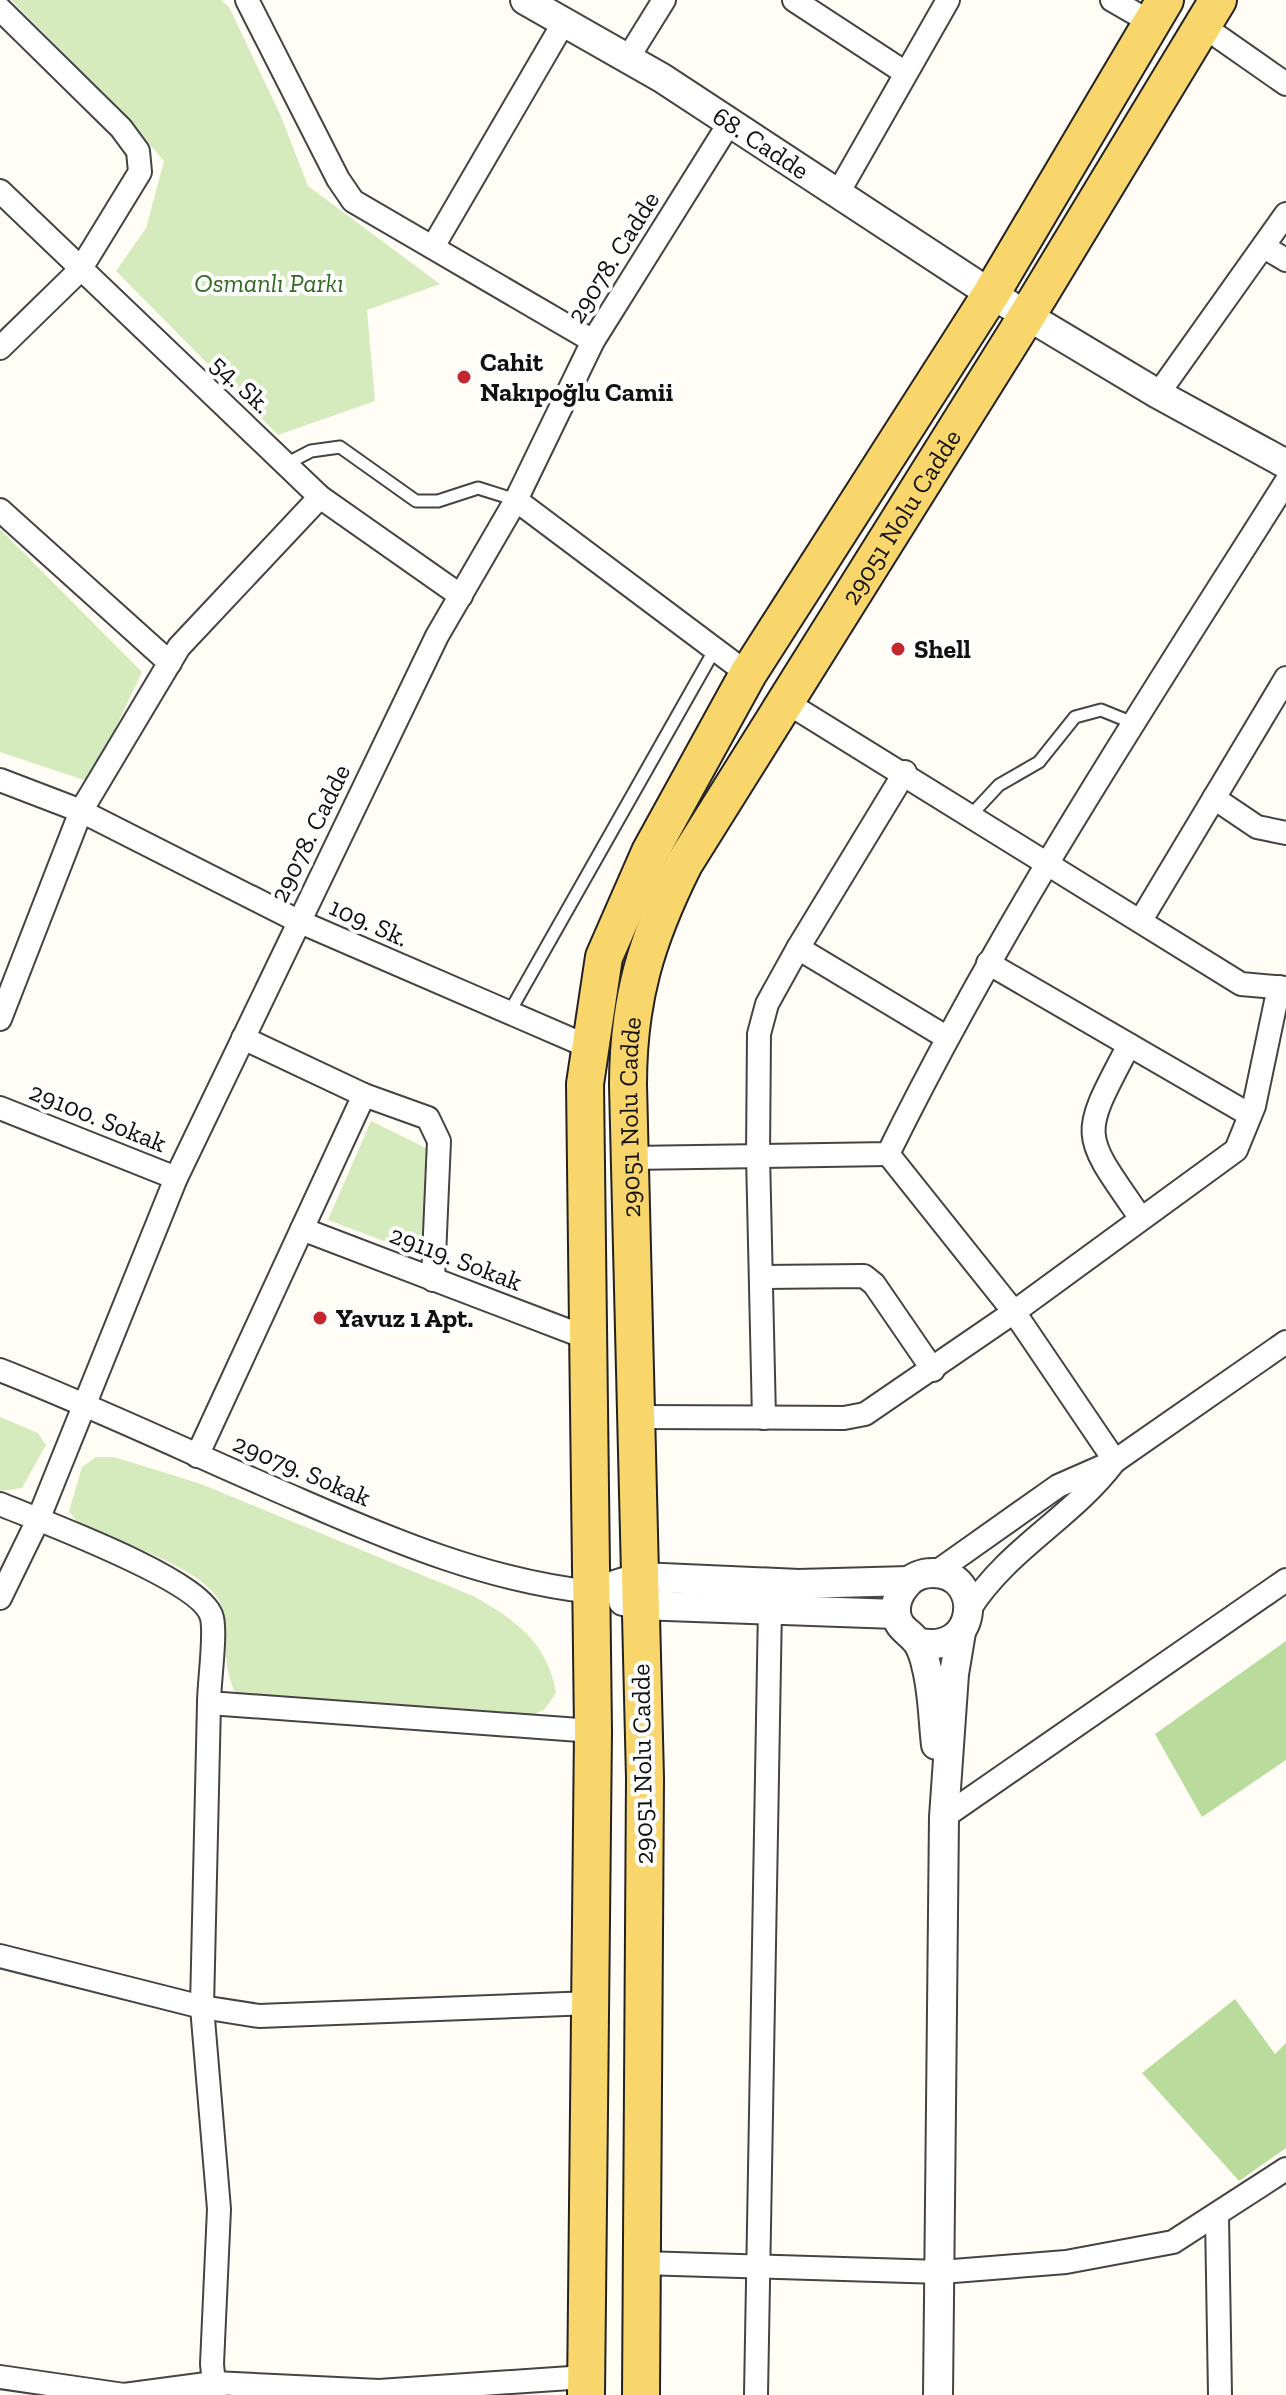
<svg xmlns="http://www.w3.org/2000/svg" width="1286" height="2395" font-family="'Zilla Slab',serif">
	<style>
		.green { fill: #d5ebbd }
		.forest { fill: #b9dc9c }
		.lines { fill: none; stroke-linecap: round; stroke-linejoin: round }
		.service-casing { stroke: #444; stroke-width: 15 }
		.minor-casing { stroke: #444; stroke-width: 26 }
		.tertiary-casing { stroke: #444; stroke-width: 32 }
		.primary-casing { stroke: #222; stroke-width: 40 }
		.service { stroke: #fff; stroke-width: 11 }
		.minor { stroke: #fff; stroke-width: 22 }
		.tertiary { stroke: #fff; stroke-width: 28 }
		.primary { stroke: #f9d66b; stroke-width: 36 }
		.poi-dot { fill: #c4262e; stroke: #fff; stroke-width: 3 }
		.labels { text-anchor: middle; stroke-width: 8; stroke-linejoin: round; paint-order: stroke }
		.street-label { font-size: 26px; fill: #111; stroke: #fff }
		.park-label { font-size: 26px; font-style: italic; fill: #2f6b1f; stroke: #fff }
		.poi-label { font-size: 26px; font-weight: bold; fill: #111; stroke: #fff; text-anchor: start }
	</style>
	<rect width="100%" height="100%" fill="#fffdf5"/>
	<!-- green -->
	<g class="green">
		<path d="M11,0H221L229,7L280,114L308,186L440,284L367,310L375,401L278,435L116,271L146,228L164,161L119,109Z"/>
		<path d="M0,529L142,672L90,782L0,752Z"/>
		<path d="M371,1121L426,1148L424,1256L328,1220Z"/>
		<path d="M0,1417L38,1433L46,1445L22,1488L0,1491Z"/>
		<path d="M96,1457H114L201,1484L473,1596C515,1619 548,1643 556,1693L545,1709L529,1717L239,1700C222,1671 227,1644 223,1611C217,1571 116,1541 80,1526L69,1511L82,1467Z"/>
	</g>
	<!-- forest -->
	<g class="forest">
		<path d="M1286,1641V1760L1202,1817L1155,1734Z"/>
		<path d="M1235,1999L1275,2054L1286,2043V2148L1239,2181L1142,2073Z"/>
	</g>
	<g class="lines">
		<defs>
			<g id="service">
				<path d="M286,464L311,451L340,447L416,501H438L478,488L516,500"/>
				<path d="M972,814L999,785L1039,762L1075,717L1101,710L1133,723"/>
				<path d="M509,1013L715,649"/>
			</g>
			<g id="minor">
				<path d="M247,0L338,179L353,201L593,341"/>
				<path d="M794,0L904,72"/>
				<path d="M1112,0L1152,23"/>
				<path d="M0,9L121,128L138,151L140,172L80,270L0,348"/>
				<path d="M1203,26L1286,84"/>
				<path d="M628,58L664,0"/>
				<path d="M0,191L320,497L461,596"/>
				<path d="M838,193L948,0"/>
				<path d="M434,245L564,22"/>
				<path d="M1264,247L1286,260"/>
				<path d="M1158,394L1286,214"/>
				<path d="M516,500L748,674"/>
				<path d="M0,510L170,663"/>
				<path d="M786,702L1241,984L1286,988"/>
				<path d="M905,772L798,948L946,1037"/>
				<path d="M0,780L81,811L298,921L589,1047"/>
				<path d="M1214,798L1257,827L1286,833"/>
				<path d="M1141,920L1286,678"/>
				<path d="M988,963L1250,1115"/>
				<path d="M0,1019L81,811L179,647L320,497"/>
				<path d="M243,1038L364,1095L428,1118L439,1141L433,1280"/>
				<path d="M1129,1045C1080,1138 1080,1131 1140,1217"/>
				<path d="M0,1108L176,1178"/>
				<path d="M888,1154L1014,1312L1236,1150L1254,1106L1279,987"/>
				<path d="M630,1158L888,1154C1003,920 1147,702 1286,482"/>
				<path d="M302,1229L590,1339"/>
				<path d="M761,1277L864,1276L874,1284L933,1370"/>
				<path d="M0,1370C102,1410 201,1458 302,1501C396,1542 490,1581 592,1592"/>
				<path d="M638,1417L844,1418L865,1414L1014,1312L1115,1461"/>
				<path d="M764,1418L758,1155L759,1034L767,1004L798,948"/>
				<path d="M197,1456L364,1095"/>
				<path d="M0,1504C38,1520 204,1580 212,1618C216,1637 209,1682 209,1703L593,1731"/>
				<path d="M935,1573L1058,1486L1115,1461L1286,1342"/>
				<path d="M0,1598L38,1520L176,1178L437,636L516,500L593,341L730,122"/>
				<path d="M969,1610C1007,1549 1072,1518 1114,1462"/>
				<path d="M209,1703L202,2007L219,2209L212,2364L215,2395"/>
				<path d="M944,1817L1286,1580"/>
				<path d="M0,1956L202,2007L259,2016L591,2003"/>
				<path d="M1217,2216L1220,2395"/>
				<path d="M642,2263L941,2272L1066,2262L1173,2242L1286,2169"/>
				<path d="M0,2377L124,2395L214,2383L379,2391L585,2377"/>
				<path d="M756,2395L770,1607"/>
			</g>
			<g id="tertiary">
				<path id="s1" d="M525,0L662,78L991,294L1158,394L1286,464"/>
				<path d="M592,1592L640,1577L799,1584L909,1581"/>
				<path d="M623,1601L639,1605L896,1614"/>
				<path d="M917,1642C979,1658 985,1573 933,1573C922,1573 912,1577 906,1585C899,1593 895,1603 896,1613C898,1629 909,1631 917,1642C921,1647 925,1659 926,1665C933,1690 933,1719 936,1745"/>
				<path d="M938,2395L944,1817L954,1674L961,1632"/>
			</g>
			<g id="primary">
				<path d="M586,2395L593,1731L585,1084L604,957L650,852L748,674L991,294L1165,0"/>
				<path id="s2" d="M641,2395L645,1778L628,1085C628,1000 646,940 684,864L1028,314L1218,0"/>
			</g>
		</defs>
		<!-- service casing -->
		<use href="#service" class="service-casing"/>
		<!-- minor casing -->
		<use href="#minor" class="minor-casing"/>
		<!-- tertiary casing -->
		<use href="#tertiary" class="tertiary-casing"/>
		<!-- primary casing -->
		<use href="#primary" class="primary-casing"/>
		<!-- service -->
		<use href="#service" class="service"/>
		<!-- minor -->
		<use href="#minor" class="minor"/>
		<!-- tertiary -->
		<use href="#tertiary" class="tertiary"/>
		<!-- primary -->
		<use href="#primary" class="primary"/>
	</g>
	<!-- markers -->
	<g class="poi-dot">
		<circle cx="464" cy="377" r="8"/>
		<circle cx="898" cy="649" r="8"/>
		<circle cx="320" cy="1318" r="8"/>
	</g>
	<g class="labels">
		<!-- street labels -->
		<g class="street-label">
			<text dy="9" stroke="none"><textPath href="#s1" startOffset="276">68. Cadde</textPath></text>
			<text transform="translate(613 257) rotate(-58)" y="9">29078. Cadde</text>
			<text transform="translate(241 384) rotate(43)" y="9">54. Sk.</text>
			<text dy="9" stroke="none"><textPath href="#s2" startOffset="1950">29051 Nolu Cadde</textPath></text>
			<text transform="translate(310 833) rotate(-64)" y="9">29078. Cadde</text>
			<text transform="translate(369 922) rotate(24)" y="9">109. Sk.</text>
			<text transform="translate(98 1117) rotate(22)" y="9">29100. Sokak</text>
			<text dy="9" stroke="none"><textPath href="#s2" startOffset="1278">29051 Nolu Cadde</textPath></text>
			<text transform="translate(456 1258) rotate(21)" y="9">29119. Sokak</text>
			<text transform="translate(302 1470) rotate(23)" y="9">29079. Sokak</text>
			<text transform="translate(642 1764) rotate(-91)" y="9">29051 Nolu Cadde</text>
		</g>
		<!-- park labels -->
		<g class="park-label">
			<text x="269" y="292">Osmanlı Parkı</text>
		</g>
		<!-- poi labels -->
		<g class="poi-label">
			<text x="480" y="371">Cahit<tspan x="480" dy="30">Nakıpoğlu Camii</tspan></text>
			<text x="914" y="658">Shell</text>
			<text x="336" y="1327">Yavuz 1 Apt.</text>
		</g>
	</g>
</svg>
